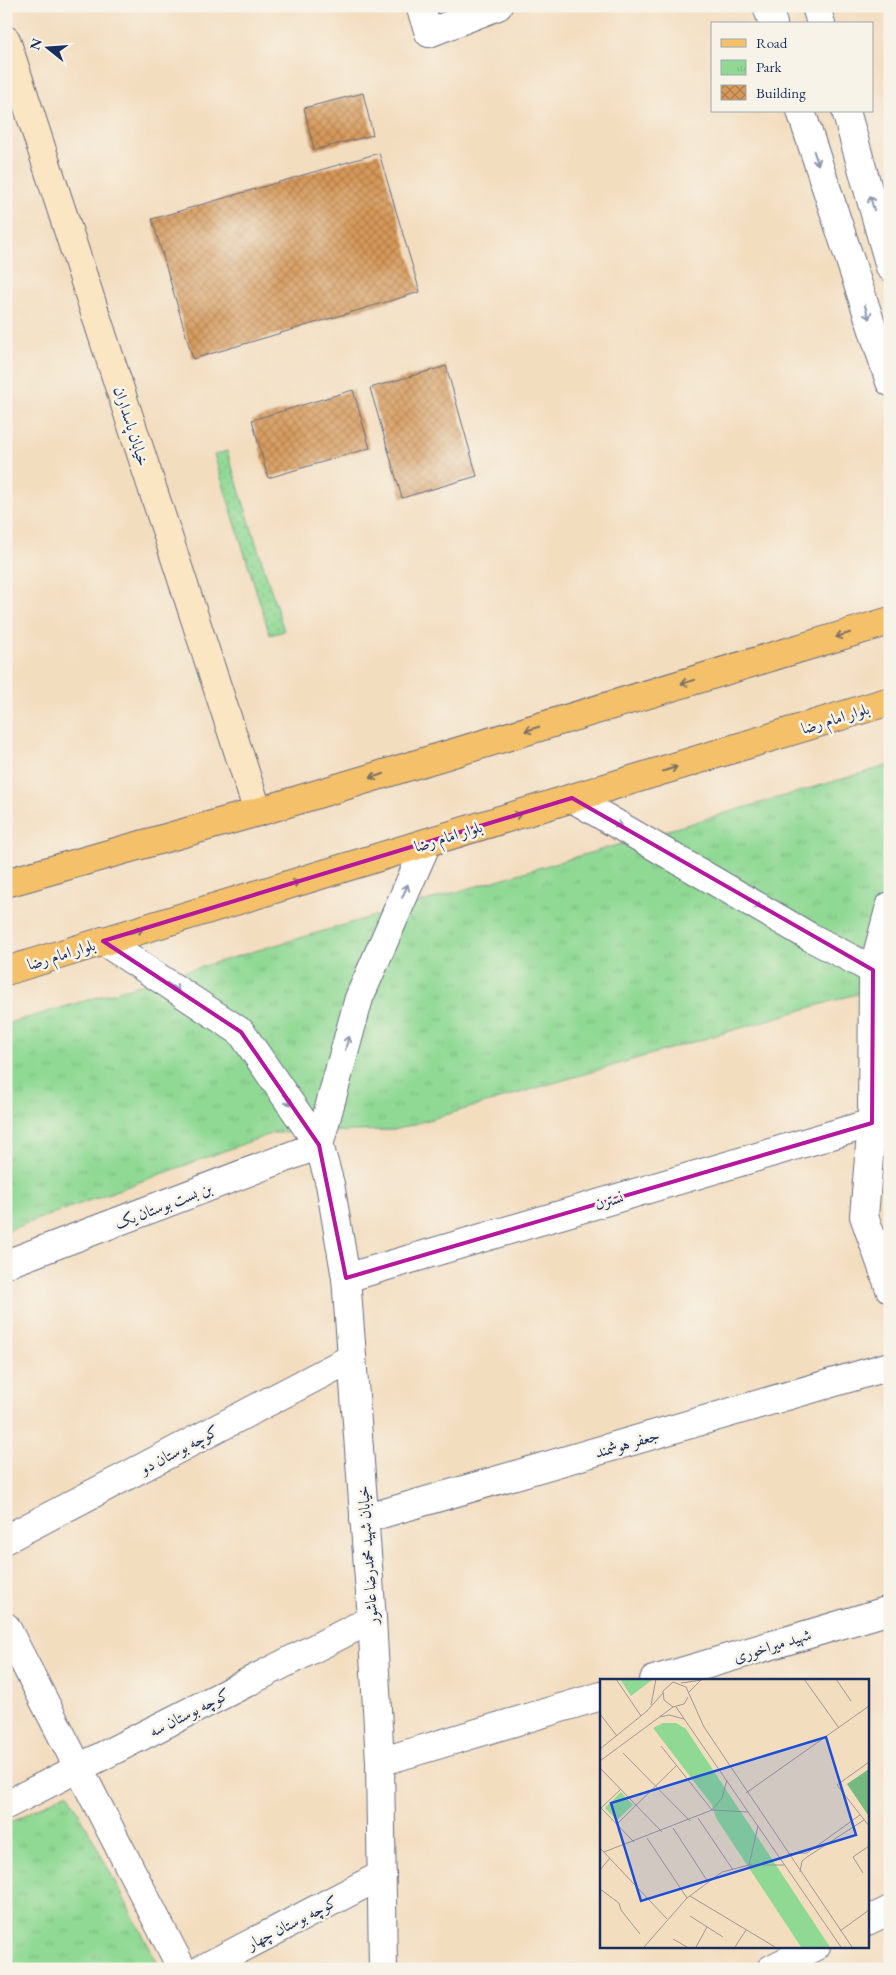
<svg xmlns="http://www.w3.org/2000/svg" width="896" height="1975" font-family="'EB Garamond',Amiri,serif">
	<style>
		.grass { fill: url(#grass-dots); stroke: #568479 }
		.park { fill: url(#park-tufts); stroke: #568479 }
		.building { fill: url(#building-cross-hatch) }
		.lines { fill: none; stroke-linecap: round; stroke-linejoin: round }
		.street-casing { stroke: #676c80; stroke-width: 30 }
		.secondary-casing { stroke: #676c80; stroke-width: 30 }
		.primary-casing { stroke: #676c80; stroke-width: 30 }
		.street { stroke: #fff; stroke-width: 28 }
		.secondary { stroke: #fbe6c4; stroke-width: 28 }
		.primary { stroke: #f4c16b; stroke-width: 28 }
		.oneway { stroke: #8d97ae }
		.oneway2 { stroke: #7d7164 }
		.marked { fill: none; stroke: #b5179e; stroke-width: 4; stroke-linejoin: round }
		.labels { text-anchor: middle; stroke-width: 5; stroke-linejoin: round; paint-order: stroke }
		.street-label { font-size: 16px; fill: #1b2f5e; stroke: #f7f3e8 }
		.inset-road { fill: none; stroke: #9d9798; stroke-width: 1 }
		.view { fill: #1d4ed8; fill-opacity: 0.15; stroke: #1d4ed8; stroke-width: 2.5 }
		.inset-edge { fill: none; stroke: #1b2f5e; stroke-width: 2.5 }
	</style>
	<defs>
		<pattern id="grass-dots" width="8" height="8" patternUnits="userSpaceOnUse" patternTransform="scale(1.25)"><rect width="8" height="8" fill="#90d994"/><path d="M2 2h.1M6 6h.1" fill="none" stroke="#7cbb82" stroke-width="1.8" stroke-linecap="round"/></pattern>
		<pattern id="park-tufts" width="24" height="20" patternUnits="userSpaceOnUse" patternTransform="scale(1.25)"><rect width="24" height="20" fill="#90d994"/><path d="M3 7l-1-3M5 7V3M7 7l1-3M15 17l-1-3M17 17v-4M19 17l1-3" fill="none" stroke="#7cbb82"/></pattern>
		<pattern id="building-cross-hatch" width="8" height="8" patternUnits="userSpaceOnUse" patternTransform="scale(1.25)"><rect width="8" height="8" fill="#d79959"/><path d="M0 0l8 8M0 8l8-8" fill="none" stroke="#ae7d4d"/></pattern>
	</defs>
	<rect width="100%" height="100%" fill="#f7f3e8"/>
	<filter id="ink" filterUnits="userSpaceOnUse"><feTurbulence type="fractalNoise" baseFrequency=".02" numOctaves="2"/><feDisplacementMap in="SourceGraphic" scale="10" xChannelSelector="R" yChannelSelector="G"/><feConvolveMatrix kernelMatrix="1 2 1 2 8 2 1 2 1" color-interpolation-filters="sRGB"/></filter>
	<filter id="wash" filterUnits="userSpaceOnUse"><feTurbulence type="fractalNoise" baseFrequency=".0096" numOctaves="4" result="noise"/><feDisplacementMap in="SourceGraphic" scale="20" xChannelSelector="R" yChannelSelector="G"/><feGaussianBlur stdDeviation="1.12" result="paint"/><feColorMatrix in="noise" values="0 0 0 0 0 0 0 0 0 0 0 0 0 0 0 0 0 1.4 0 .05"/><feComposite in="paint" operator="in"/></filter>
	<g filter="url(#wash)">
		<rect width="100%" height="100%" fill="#f3ddbf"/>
		<!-- grass -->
		<path class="grass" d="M227,451L284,631L270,635L214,455Z"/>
		<!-- park -->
		<g class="park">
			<path d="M890,765V984L394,1130L273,1133L6,1231V1024Z"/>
			<path d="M68,1792L158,1964L150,1969H6V1825Z"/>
		</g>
		<g id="blocks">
			<!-- building -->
			<g class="building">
				<path d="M363,93L373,135L314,150L304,108Z"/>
				<path d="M379,153L420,292L193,359L152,219Z"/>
				<path d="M446,366L477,476L402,498L370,388Z"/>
				<path d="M353,390L370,448L268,478L252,420Z"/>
			</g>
		</g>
	</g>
	<g filter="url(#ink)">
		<use href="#blocks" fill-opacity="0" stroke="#676c80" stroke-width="1"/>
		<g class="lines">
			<defs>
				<g id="street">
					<path d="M420,6L429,33L498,6"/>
					<path d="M767,6L773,24"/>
					<path d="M816,6L821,24"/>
					<path d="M801,111L890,382"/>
					<path d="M846,111L890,267"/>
					<path d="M572,798L810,937L873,970"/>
					<path d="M890,906L873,970L872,1123L864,1216L890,1289"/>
					<path d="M103,941L241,1032L319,1145L359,998L427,843"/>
					<path d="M6,1264L319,1145L330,1184L346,1278L372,1619L380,1762L383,1969"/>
					<path d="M346,1278L872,1123"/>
					<path d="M364,1519L890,1366"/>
					<path d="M6,1539L352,1358"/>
					<path d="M6,1627L182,1969"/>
					<path d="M654,1680L890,1610"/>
					<path d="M380,1762L601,1696"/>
					<path d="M6,1805L372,1619"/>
					<path d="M867,1921L890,1910"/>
					<path d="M202,1969L382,1875"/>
					<path d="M771,1969L816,1946"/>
				</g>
				<path id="secondary" d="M6,40L258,812"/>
				<g id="primary">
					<path d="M6,883L258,812L890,621"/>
					<path d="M6,971L890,701"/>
				</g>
			</defs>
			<!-- street casing -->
			<use href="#street" class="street-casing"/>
			<!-- secondary casing -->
			<use href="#secondary" class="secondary-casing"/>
			<!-- primary casing -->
			<use href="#primary" class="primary-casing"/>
			<!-- street -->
			<use href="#street" class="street"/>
			<!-- secondary -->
			<use href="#secondary" class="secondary"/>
			<!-- primary -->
			<use href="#primary" class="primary"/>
		</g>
		<!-- one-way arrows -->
		<defs><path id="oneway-shaft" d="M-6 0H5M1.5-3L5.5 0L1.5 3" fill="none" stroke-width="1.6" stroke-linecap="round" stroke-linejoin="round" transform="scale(1.25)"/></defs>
		<g class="oneway">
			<use href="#oneway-shaft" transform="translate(816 158) rotate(72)"/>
			<use href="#oneway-shaft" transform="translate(872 203) rotate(-106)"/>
			<use href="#oneway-shaft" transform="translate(867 312) rotate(72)"/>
			<use href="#oneway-shaft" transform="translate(615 823) rotate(30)"/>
			<use href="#oneway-shaft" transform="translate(405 891) rotate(-67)"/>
			<use href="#oneway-shaft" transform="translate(755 904) rotate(30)"/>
			<use href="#oneway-shaft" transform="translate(173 987) rotate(34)"/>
			<use href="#oneway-shaft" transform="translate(347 1043) rotate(-75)"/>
			<use href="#oneway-shaft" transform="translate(287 1099) rotate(55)"/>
		</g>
		<g class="oneway2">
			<use href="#oneway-shaft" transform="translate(843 635) rotate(163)"/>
			<use href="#oneway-shaft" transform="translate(688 682) rotate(163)"/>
			<use href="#oneway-shaft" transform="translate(532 729) rotate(163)"/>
			<use href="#oneway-shaft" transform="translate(670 769) rotate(-17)"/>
			<use href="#oneway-shaft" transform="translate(377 776) rotate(163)"/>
			<use href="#oneway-shaft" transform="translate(514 816) rotate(-17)"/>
			<use href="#oneway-shaft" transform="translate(292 884) rotate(-17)"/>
			<use href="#oneway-shaft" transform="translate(136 931) rotate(-17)"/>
		</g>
	</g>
	<!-- marked area -->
	<path class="marked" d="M572,798L873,970L872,1123L346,1278L319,1145L241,1032L103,941Z"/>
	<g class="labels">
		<!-- street labels -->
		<g class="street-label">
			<text transform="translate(132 426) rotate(72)" y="6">خیابان پاسداران</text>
			<text transform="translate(835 718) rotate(-17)" y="6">بلوار امام رضا</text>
			<text transform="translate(448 836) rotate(-17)" y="6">بلوار امام رضا</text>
			<text transform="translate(61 954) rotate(-17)" y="6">بلوار امام رضا</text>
			<text transform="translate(609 1200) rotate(-16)" y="6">نسترن</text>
			<text transform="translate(163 1205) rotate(-21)" y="6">بن بست بوستان یک</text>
			<text transform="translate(627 1443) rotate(-16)" y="6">جعفر هوشمند</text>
			<text transform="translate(179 1449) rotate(-28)" y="6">کوچه بوستان دو</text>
			<text transform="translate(367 1555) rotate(-94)" y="6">خیابان شهید محمدرضا عاشور</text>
			<text transform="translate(772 1645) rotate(-17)" y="6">شهید میراخوری</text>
			<text transform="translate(189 1712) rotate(-27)" y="6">کوچه بوستان سه</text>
			<text transform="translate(292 1922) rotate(-27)" y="6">کوچه بوستان چهار</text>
		</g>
	</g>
	<!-- overview -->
	<g transform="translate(600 1679)">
		<rect width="269" height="269" fill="#f3ddbf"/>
		<path d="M269,90V136H268L247,105Z" fill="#74b97e"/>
		<path d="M20,0H52V1L31,17ZM63,44H76L86,50L230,268H201L116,139L112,126L53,49ZM21,113L33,126L17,141L5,129Z" fill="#90d994"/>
		<path class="inset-road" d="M16,0L41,37M204,0L239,49M236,0L251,22M81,4L102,1M88,14L101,1M88,18L84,25L73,28L64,21L63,12L73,3L86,8L104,48L252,268M51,26L56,0M76,28L241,268M0,35L17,57M60,38L69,36L84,40M0,70L47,32L63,14M23,74L90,142M0,82L73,28M269,83L237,106L269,147M0,89L62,153M127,101L122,119L112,131L148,133M146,114L269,27M0,128L34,163M0,130L21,110M98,139L133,191M17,145L77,86M73,149L108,203M47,159L87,219M0,169L67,240M4,173L112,131L61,67M188,175L207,174L260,136M149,186L158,147M0,191L10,179M200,193L202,182L207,178L264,141M263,194L253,178L269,167M0,210L19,224L21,231L40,255M90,217L175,268M90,237L123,258M240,252L269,231M73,260L87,268M44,268L87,219L122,193L149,186H184M96,268L107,248M135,268L146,251"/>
		<path class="view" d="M226,58L256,156L41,222L11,124Z"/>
		<rect width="269" height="269" class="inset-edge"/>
	</g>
	<!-- margin -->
	<rect width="896" height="1975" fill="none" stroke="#f7f3e8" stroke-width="25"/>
	<!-- legend -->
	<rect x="711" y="22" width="162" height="90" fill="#f7f3e8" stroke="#9fa5b1"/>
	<rect x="721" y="39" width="25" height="8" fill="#f4c16b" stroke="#9fa5b1"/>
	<text x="756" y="48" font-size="15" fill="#1b2f5e">Road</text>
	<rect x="721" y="60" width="25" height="15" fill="url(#park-tufts)" stroke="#9fa5b1"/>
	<text x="756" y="72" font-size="15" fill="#1b2f5e">Park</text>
	<rect x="721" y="85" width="25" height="15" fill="url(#building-cross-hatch)" stroke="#9fa5b1"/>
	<text x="756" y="98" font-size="15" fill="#1b2f5e">Building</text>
	<!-- north arrow -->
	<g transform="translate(48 48) rotate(287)" stroke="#f7f3e8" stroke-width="4" paint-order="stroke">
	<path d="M0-4L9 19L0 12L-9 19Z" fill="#1b2f5e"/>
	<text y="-8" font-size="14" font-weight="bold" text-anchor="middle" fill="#1b2f5e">N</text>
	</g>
</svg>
